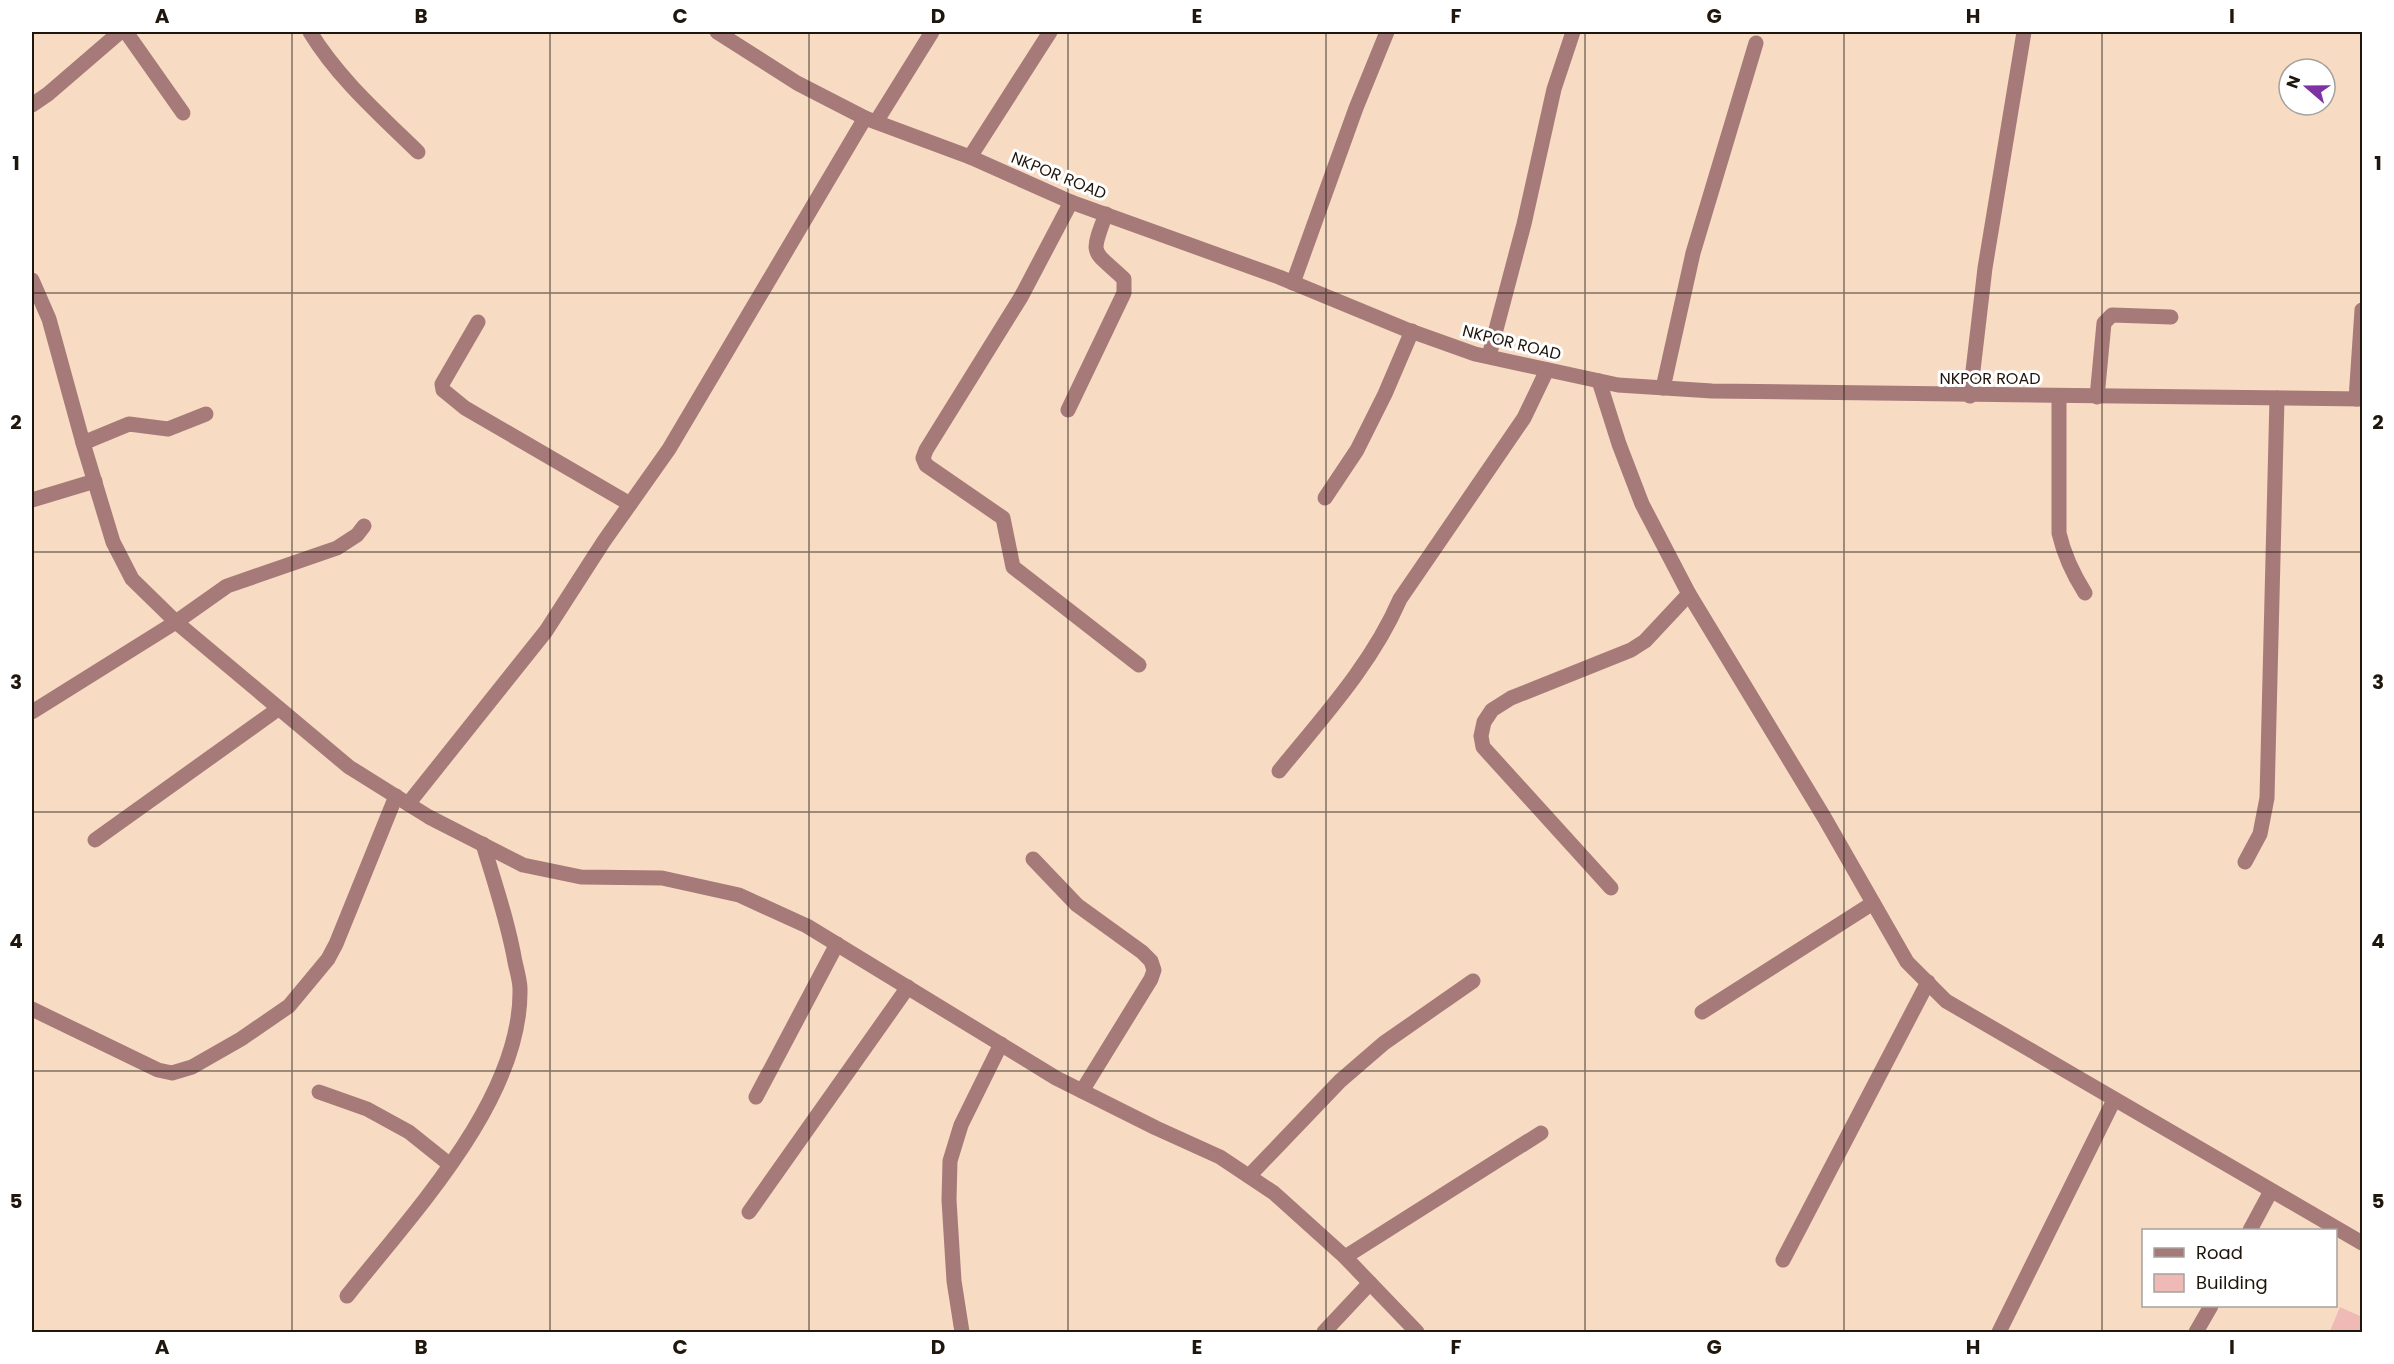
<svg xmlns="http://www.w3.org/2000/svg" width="2394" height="1364" font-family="Poppins,sans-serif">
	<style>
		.building { fill: #efb9b5 }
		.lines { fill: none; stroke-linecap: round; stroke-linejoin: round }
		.minor { stroke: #a67a79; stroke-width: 15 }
		.grid { fill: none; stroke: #1f160d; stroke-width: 1.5; stroke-opacity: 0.55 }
		.labels { text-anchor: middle; stroke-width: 6; stroke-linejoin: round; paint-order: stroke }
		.street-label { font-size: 16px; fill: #1f160d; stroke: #fff }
		.neatline { fill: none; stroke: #1f160d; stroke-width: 2 }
		.grid-label { font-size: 20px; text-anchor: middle; font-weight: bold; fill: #1f160d }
	</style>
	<rect width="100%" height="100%" fill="#f8dbc3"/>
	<!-- building -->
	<path class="building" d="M2340,1307L2362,1317V1332L2330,1331Z"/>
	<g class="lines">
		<!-- minor -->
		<g class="minor">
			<path d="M126,32L183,113"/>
			<path d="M310,32C338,78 379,114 418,152"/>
			<path d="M717,32L797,83L865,118L970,157L1071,202L1279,277L1405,329L1475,354L1618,385L1712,391L2362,399"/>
			<path d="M32,105L48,94L120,32"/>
			<path d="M876,122L932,32"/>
			<path d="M970,157L1050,32"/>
			<path d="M1071,202L1021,297L926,450L923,458L926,465L1003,518L1013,567L1139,665"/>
			<path d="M32,280L49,319L83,443L113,542L132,579L176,622L349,767L429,817L523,865L581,877L662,878L739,895L807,926L1056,1078L1156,1128L1220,1157L1274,1193L1345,1257L1417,1332"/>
			<path d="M1293,283L1356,108L1387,32"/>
			<path d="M478,322L442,384L443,390L465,408L630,504"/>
			<path d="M1489,356L1524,224L1554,89L1573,32"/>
			<path d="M1599,381L1619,444L1642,504L1689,594L1824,817L1907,962L1946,1001L2362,1243"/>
			<path d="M1663,388L1693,253L1756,43"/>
			<path d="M1970,396L1985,268L2024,32"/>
			<path d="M2059,396V533C2064,555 2073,574 2085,593"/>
			<path d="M2097,397L2104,323L2112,315L2171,317"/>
			<path d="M2356,399L2362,310"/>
			<path d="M1068,410L1124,293V279C1093,249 1089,258 1106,214"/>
			<path d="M83,443L129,424L168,429L206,414"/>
			<path d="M1325,498L1357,450L1385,394L1412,331"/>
			<path d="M32,500L95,481"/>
			<path d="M32,712L176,622L227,586L337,548L357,535L364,526"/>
			<path d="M1279,771C1323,717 1372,664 1400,599L1524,418L1547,370"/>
			<path d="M408,804L546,631L604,541L669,449L865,118"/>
			<path d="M95,840L278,709"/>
			<path d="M1033,859L1077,905L1142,952L1151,961L1154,970L1151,979L1082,1091"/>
			<path d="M2245,862L2260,834L2267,798L2277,398"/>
			<path d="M1611,888L1483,747L1481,736L1484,722L1492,710L1511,698L1631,650L1645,641L1689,594"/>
			<path d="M32,1009L158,1070L172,1073L192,1067L241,1039L289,1006L328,959L336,944L396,796"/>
			<path d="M1702,1012L1873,903"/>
			<path d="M319,1092L367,1109L409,1132L449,1164"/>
			<path d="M756,1097L837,944"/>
			<path d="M1249,1176L1340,1081L1384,1043L1473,981"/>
			<path d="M749,1212L908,987"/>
			<path d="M2250,1230L2271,1191"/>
			<path d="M1345,1257L1541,1133"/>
			<path d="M1783,1260L1928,982"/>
			<path d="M347,1296C412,1214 522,1099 520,989C520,981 517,971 515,962C508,922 495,884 483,844"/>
			<path d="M962,1332L954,1281L949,1200L950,1161L961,1125L1001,1044"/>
			<path d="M1324,1332L1370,1283"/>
			<path d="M1999,1332L2114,1100"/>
			<path d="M2196,1332L2211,1306"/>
		</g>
	</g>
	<!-- grid -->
	<path class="grid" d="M292,32V1332M550,32V1332M809,32V1332M1068,32V1332M1326,32V1332M1585,32V1332M1844,32V1332M2102,32V1332M32,293H2362M32,552H2362M32,812H2362M32,1071H2362"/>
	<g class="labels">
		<!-- street labels -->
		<g class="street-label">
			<text transform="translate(1059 175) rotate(22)" y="6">NKPOR ROAD</text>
			<text transform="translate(1512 342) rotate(14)" y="6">NKPOR ROAD</text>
			<text x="1990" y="384">NKPOR ROAD</text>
		</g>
	</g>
	<!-- border -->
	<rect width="2394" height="1364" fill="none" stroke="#ffffff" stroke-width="66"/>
	<!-- legend -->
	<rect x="2142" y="1229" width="195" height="78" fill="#ffffff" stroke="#a5a29e" stroke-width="1.5"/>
	<rect x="2154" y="1248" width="30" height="9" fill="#a67a79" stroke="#a5a29e" stroke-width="1.5"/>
	<text x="2196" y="1259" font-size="18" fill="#1f160d">Road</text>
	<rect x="2154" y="1274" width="30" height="18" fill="#efb9b5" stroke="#a5a29e" stroke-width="1.5"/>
	<text x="2196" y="1289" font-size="18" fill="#1f160d">Building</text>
	<!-- north arrow -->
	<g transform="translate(2307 87) rotate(290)"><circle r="28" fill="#ffffff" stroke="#a5a29e" stroke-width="1.5"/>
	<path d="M0-4.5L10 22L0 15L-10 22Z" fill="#7e32a3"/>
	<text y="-9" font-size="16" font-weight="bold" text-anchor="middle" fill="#1f160d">N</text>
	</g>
	<rect x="33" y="33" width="2328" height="1298" class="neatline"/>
	<g class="grid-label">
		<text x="162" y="23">A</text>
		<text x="421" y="23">B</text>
		<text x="680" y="23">C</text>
		<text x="938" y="23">D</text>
		<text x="1197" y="23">E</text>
		<text x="1456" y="23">F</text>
		<text x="1714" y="23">G</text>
		<text x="1973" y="23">H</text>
		<text x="2232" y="23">I</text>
		<text x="16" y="170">1</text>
		<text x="2378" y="170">1</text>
		<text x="16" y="429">2</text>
		<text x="2378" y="429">2</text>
		<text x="16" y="689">3</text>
		<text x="2378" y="689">3</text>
		<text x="16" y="948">4</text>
		<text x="2378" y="948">4</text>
		<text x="16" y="1208">5</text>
		<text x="2378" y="1208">5</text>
		<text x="162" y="1354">A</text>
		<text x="421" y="1354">B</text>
		<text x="680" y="1354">C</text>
		<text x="938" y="1354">D</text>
		<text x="1197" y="1354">E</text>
		<text x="1456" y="1354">F</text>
		<text x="1714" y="1354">G</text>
		<text x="1973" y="1354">H</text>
		<text x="2232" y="1354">I</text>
	</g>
</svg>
